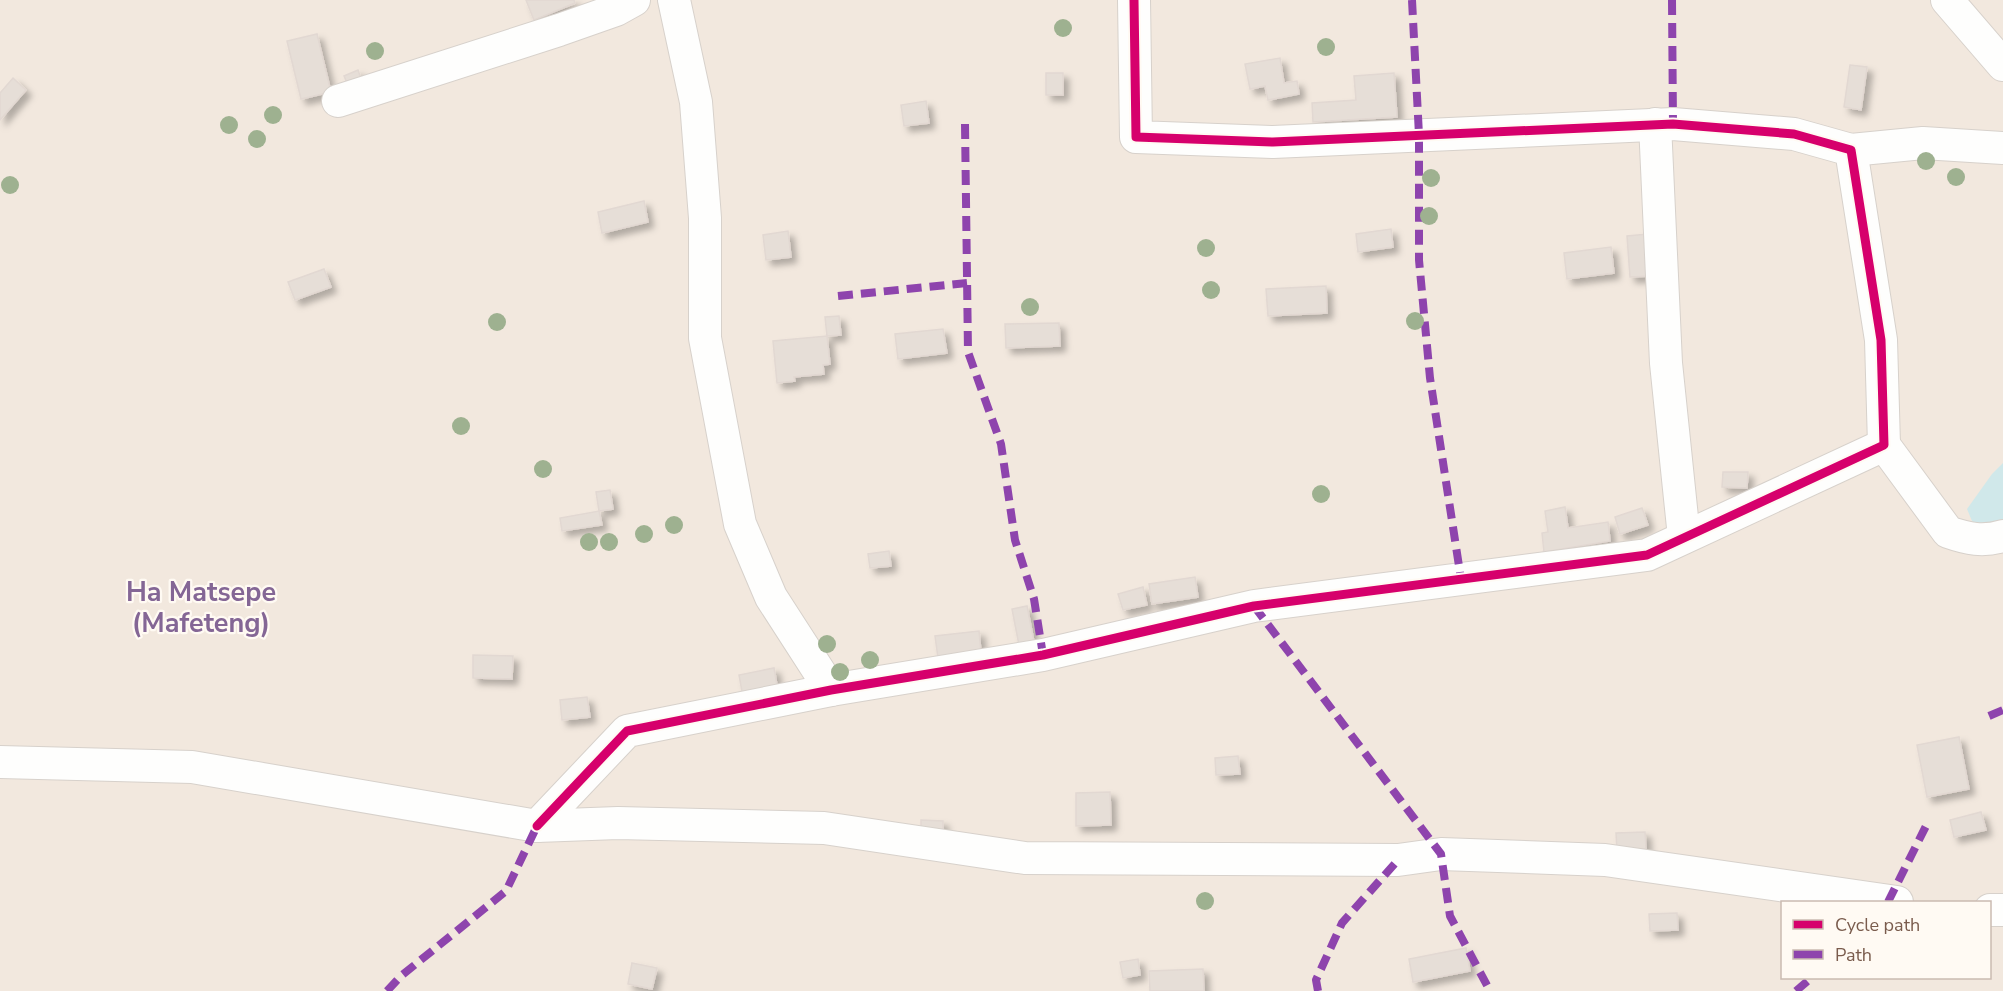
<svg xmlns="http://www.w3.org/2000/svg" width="2003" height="991" font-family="'Nunito Sans',sans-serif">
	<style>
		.residential { fill: #f2e8de; fill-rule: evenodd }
		.water { fill: #d0e8ea }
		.building { fill: #e6ded7; stroke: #e2d8d2; stroke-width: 1.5; filter: url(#shadow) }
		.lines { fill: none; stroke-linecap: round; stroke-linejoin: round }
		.minor-casing { stroke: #d7d1cb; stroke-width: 34 }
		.minor { stroke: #fefefd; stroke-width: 32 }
		.quiet { stroke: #8e44ad; stroke-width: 8; stroke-dasharray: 15 8; stroke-linecap: butt }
		.cycleway-casing { stroke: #fffaf3; stroke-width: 13 }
		.cycleway { stroke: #d6006c; stroke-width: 9 }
		.tree { fill: #9eb190 }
		.labels { text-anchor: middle; stroke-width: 4.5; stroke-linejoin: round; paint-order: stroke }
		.district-label { font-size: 27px; font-weight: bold; fill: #846695; stroke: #fffaf3 }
	</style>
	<defs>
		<filter id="shadow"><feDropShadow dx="5.5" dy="5.5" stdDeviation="3" flood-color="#0004"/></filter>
	</defs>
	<rect width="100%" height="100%" fill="#f9f5f0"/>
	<!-- residential -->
	<path class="residential" d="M0,0H2003V991H0ZM1782,902H1990V978H1782Z"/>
	<!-- water -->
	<path class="water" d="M2003,463V522L1979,527L1972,521L1967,509L1992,474Z"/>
	<!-- building -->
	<g class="building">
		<path d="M526,0H574L575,3L534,20Z"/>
		<path d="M317,34L331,92L301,99L287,41Z"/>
		<path d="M1280,58L1284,83L1297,81L1299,94L1268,100L1265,86L1250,89L1245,64Z"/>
		<path d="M1850,65L1867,67L1861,110L1844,107Z"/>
		<path d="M358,70L363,85L350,90L344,76Z"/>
		<rect x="1046" y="73" width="17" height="22"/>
		<path d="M1394,73L1397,117L1313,122L1312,103L1356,100L1354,76Z"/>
		<path d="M13,78L26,90L0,120V93Z"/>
		<path d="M926,101L929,123L904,126L901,105Z"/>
		<path d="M644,201L648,222L602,233L598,212Z"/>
		<path d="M1391,229L1393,247L1358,252L1356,234Z"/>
		<path d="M788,231L791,257L766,260L763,235Z"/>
		<path d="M1648,234L1651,276L1630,277L1627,236Z"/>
		<path d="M1611,247L1614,273L1567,279L1564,253Z"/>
		<path d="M324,269L331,287L295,300L288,282Z"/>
		<path d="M1326,286L1327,313L1268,316L1266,289Z"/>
		<path d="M839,316L841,335L827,336L825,317Z"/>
		<path d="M1059,323L1060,346L1006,348L1005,324Z"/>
		<path d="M943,329L947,353L898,359L895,334Z"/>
		<path d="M827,336L830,364L823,365L824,374L794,377L795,381L777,383L773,341Z"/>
		<path d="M1723,472H1748L1747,488L1722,487Z"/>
		<path d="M610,490L613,509L599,511L596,492Z"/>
		<path d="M1565,507L1568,528L1608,522L1610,541L1544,552L1542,533L1548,532L1545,511Z"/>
		<path d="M1642,508L1648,525L1620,534L1615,517Z"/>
		<path d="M599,511L602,525L562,531L560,518Z"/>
		<path d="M889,551L891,566L870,568L868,554Z"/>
		<path d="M1195,577L1198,597L1152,604L1149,584Z"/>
		<path d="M1143,587L1147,605L1123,610L1118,594Z"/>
		<path d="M1027,606L1034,642L1019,645L1012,609Z"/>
		<path d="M979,631L981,652L938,658L935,636Z"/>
		<path d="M473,655L513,656L512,679L473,678Z"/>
		<path d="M774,668L778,691L743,697L739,675Z"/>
		<path d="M587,697L590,717L562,720L560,700Z"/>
		<path d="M1959,737L1969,789L1927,797L1917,745Z"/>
		<path d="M1238,756L1240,774L1216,775L1215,758Z"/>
		<path d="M1110,792L1111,825L1076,826V793Z"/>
		<path d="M1981,812L1986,830L1954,837L1950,820Z"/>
		<path d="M921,820L943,821V834H921Z"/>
		<path d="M1645,832L1646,849L1617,851L1616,833Z"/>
		<path d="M1677,913L1678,930L1650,931L1649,914Z"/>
		<path d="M1466,948L1470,971L1413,982L1409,959Z"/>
		<path d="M1138,959L1140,975L1123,978L1120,962Z"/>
		<path d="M632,963L657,968L652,989L628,984Z"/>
		<path d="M1203,969L1204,991H1150L1149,971Z"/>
	</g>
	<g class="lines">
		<defs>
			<g id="minor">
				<path d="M674,0L696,102L705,218V338L740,524L771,597L831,690"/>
				<path d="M1947,0L2003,65"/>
				<path d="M338,101L559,30L616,10L634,0"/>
				<path d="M1655,124L1666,363L1684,537"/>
				<path d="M1851,150L1923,143L2003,148"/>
				<path d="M1884,445L1948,532C1968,539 1983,542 2003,536"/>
				<path d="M0,762L192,767L537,826L618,823L824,828L1025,858L1398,860L1441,854L1605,860L1897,902"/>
				<path d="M537,826L627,731L831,690L1043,655L1254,606L1647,555L1884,445L1881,340L1851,150L1794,134L1673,124L1273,142L1136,137L1134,0"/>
				<path d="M1990,910H2003"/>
			</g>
		</defs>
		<!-- minor casing -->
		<use href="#minor" class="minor-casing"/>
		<!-- minor -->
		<use href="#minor" class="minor"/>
		<!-- quiet -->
		<g class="quiet">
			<path d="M1412,0L1419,135V260L1430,378L1461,579"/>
			<path d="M1672,0L1673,124"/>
			<path d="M965,124L968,352L1001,444L1015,540L1034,599L1043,655"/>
			<path d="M838,296L967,283"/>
			<path d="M1254,606L1441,854L1450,916L1490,991"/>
			<path d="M1989,716L2003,710"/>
			<path d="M1888,902L1929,820"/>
			<path d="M387,991L401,976L506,891L537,826"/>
			<path d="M1318,991L1316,980L1342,923L1398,860"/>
			<path d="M1796,991L1811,978"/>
		</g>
		<defs>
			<path id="cycleway" d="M537,826L627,731L831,690L1043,655L1254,606L1647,555L1884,445L1881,340L1851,150L1794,134L1673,124L1273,142L1136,137L1134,0"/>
		</defs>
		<!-- cycleway casing -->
		<use href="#cycleway" class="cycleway-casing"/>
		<!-- cycleway -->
		<use href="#cycleway" class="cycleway"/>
	</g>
	<!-- trees -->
	<g class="tree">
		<circle cx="1063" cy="28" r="9"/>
		<circle cx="1326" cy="47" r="9"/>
		<circle cx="375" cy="51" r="9"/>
		<circle cx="273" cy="115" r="9"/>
		<circle cx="229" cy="125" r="9"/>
		<circle cx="257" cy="139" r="9"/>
		<circle cx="1926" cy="161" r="9"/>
		<circle cx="1956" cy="177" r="9"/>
		<circle cx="1431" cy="178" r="9"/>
		<circle cx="10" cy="185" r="9"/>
		<circle cx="1429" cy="216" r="9"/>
		<circle cx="1206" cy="248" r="9"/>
		<circle cx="1211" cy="290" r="9"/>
		<circle cx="1030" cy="307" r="9"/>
		<circle cx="1415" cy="321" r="9"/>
		<circle cx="497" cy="322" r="9"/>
		<circle cx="461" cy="426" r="9"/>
		<circle cx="543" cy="469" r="9"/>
		<circle cx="1321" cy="494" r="9"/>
		<circle cx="674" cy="525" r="9"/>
		<circle cx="644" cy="534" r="9"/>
		<circle cx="589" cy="542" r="9"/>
		<circle cx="609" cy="542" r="9"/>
		<circle cx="827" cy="644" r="9"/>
		<circle cx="870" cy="660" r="9"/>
		<circle cx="840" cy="672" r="9"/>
		<circle cx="1205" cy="901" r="9"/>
	</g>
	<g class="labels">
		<!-- district labels -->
		<g class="district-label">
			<text x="201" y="601">Ha Matsepe<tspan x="201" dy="31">(Mafeteng)</tspan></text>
		</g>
	</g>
	<!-- legend -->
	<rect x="1781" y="901" width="210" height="78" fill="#fffaf3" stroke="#cabbb1" stroke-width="1.5"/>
	<rect x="1793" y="920" width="30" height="9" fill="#d6006c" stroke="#cabbb1" stroke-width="1.5"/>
	<text x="1835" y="931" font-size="18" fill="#7a5c4d">Cycle path</text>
	<rect x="1793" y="950" width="30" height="9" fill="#8e44ad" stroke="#cabbb1" stroke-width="1.5"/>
	<text x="1835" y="961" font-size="18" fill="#7a5c4d">Path</text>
</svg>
